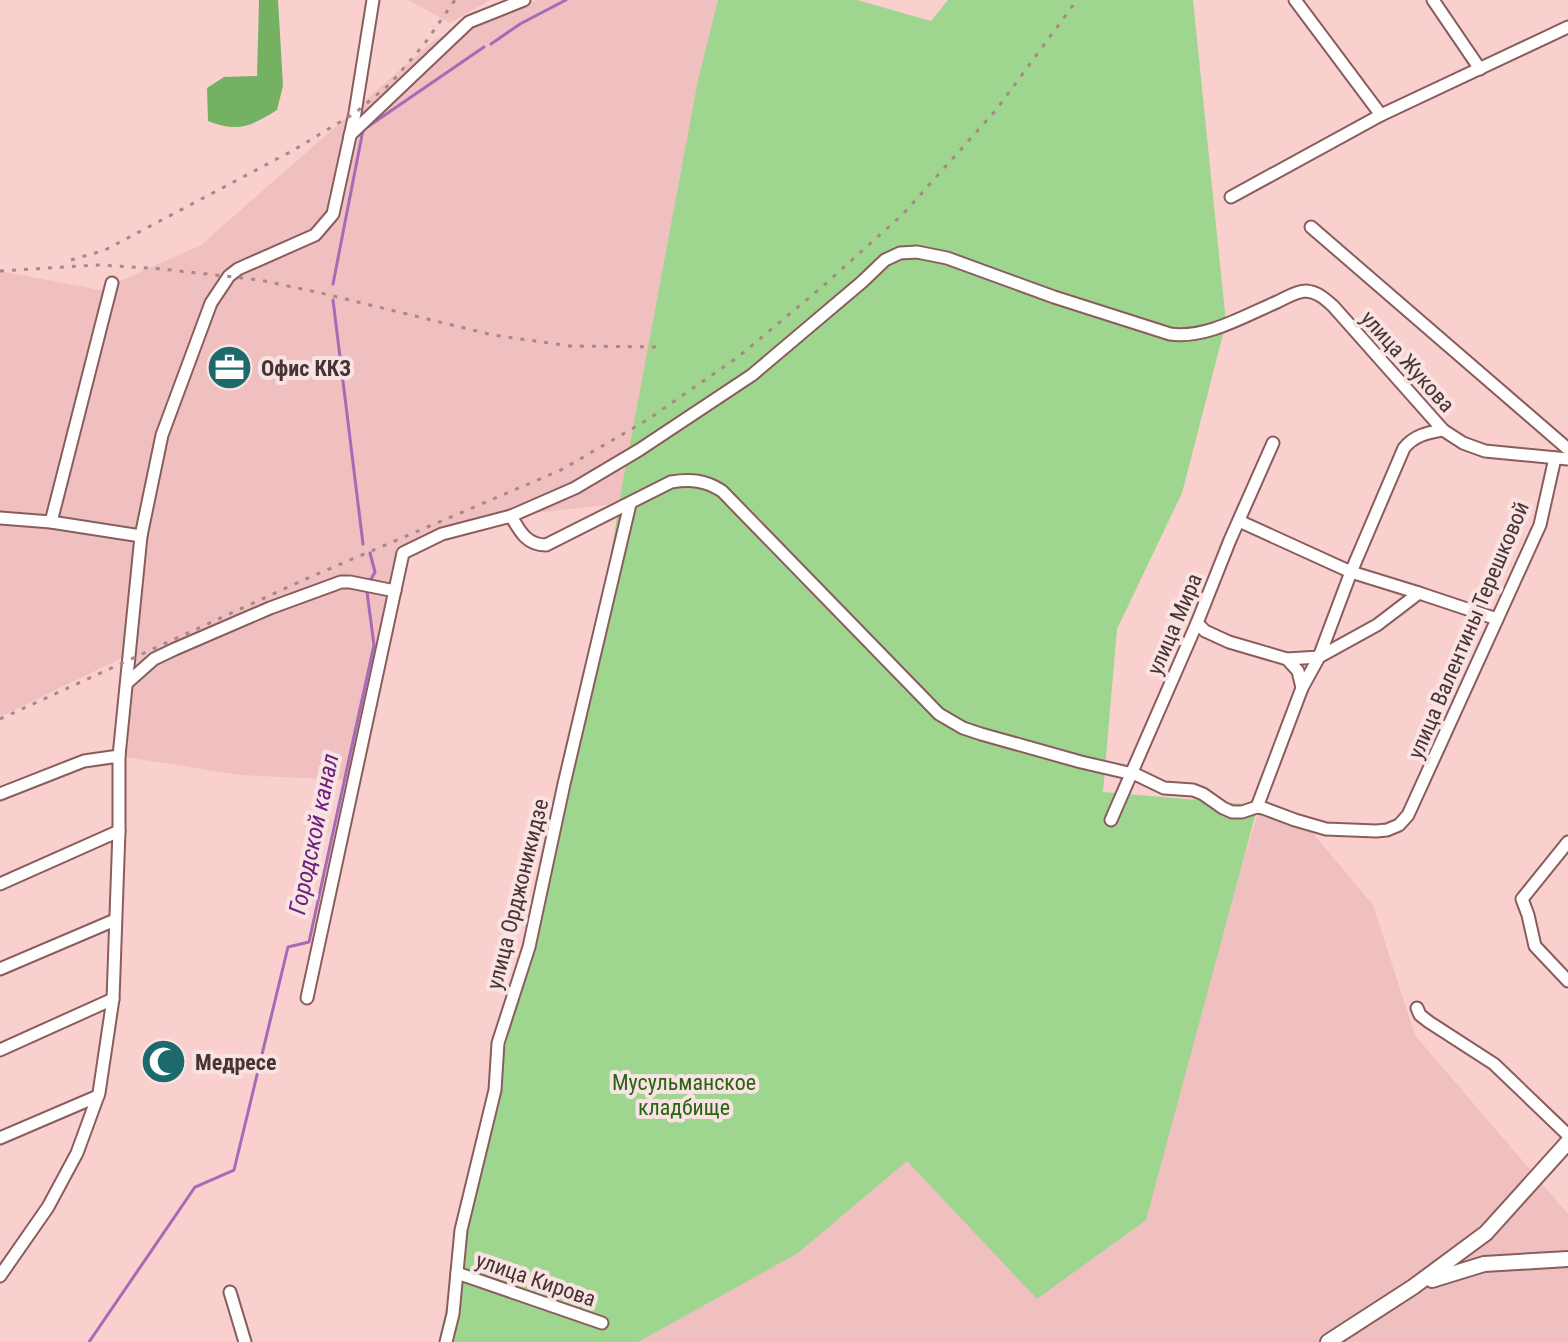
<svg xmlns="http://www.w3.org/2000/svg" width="1568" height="1342" font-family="'Roboto Condensed',sans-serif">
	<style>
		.built { fill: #f0c0c0 }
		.green { fill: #9ed68f }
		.forest { fill: #74b162 }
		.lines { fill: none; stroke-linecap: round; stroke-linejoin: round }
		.stream { stroke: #a66ab6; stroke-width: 3 }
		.minor-casing { stroke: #8a5d5d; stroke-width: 15 }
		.tertiary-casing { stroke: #8a5d5d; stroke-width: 18 }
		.minor { stroke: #fff; stroke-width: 11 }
		.tertiary { stroke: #fff; stroke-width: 14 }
		.rail { stroke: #a78887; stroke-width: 3; stroke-dasharray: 4 8; stroke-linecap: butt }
		.labels { text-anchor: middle; stroke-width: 8; stroke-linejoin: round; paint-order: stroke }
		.street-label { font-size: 22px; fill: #473333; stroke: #f8e3e2 }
		.poi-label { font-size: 22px; font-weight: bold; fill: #473333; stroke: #f8e3e2; text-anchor: start }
		.park-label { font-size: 22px; fill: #296313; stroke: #f8e3e2 }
		.water-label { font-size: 24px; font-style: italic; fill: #6b217d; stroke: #f8e3e2 }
	</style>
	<rect width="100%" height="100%" fill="#fad0cf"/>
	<!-- built -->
	<g class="built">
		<path d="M408,0H490L450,23Z"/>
		<path d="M537,0H728L638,501L511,516L403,553L352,780L240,775L119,756L126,656L0,717V271L100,290L201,245L434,40Z"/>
		<path d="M1260,807L1311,831L1373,905L1415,1035L1568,1214V1342H627L901,1148L1132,1210Z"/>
	</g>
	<!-- green -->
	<path class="green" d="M718,0H857L931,21L948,0H1193L1226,323L1182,493L1117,629L1103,792L1258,805L1146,1220L1037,1299L907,1161L798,1253L638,1342H443L440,1335L594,655L623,481L698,80Z"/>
	<!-- forest -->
	<path class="forest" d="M259,0H278L283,86L277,110C251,126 239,133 208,121L207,88L224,77L257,76Z"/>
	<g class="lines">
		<!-- stream -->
		<g class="stream">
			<path d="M491,44L520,24L566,0"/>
			<path d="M333,284L363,130L484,47"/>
			<path d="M333,300L363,544"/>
			<path d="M369,583L375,572L370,553"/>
			<path d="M89,1342L195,1187L234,1170L288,947L309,942L374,645L367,592"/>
		</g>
		<defs>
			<g id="minor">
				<path d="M1295,0L1381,115"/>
				<path d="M1433,0L1480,69"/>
				<path d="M350,135L469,22L524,0"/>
				<path d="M1231,197L1381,115L1568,27"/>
				<path d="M1311,227L1568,449"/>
				<path d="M511,516C520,532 527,545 546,545L671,482C691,479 705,480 722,491L939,714L963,728L981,734L1081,762L1137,775L1164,788L1193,790L1203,794L1223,808L1232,812H1242L1257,807L1263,808L1295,820L1326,829L1376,831L1387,830L1399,825L1408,815L1540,525L1555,458"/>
				<path d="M0,518L51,522L141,536"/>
				<path d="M1239,521L1351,572L1419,593L1497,619"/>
				<path d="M51,522L112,283"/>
				<path d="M1197,623L1205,631L1229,642L1287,659L1319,657L1351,572L1404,448C1415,435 1427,433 1443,430"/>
				<path d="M1287,659L1298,671L1302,688"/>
				<path d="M127,683L154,659L175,649L270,608L341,582H350L395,591"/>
				<path d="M0,794L84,761L119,756"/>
				<path d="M1257,807L1302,688L1319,657L1377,625L1419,593"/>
				<path d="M1111,820L1197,623L1230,540L1273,443"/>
				<path d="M1568,842L1522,899L1528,915L1535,946L1568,981"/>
				<path d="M0,884L119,831"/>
				<path d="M0,969L115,920"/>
				<path d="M307,998L403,553L442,534L511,516L575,488L639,450L752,375L862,282L885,260L900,253L917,252L947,258L1054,297L1170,334C1206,339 1244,316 1277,302C1286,298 1296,291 1306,291C1318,292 1325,299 1333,306L1443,430L1463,443L1485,451L1568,459"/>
				<path d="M1417,1008L1420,1015L1429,1022L1494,1064L1568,1135"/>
				<path d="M0,1050L113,999"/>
				<path d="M0,1138L98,1096"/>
				<path d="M457,1273L602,1323"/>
				<path d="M0,1276L48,1207L77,1153L99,1093L113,999L119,831V756L141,536L162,435L211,303L229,276L238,269L315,235L333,214L355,113L373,0"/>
				<path d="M230,1292L245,1342"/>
				<path d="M446,1342L453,1314L461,1230L495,1090L498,1043L529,947L564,784L630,504"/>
			</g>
			<g id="tertiary">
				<path d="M1432,1280L1484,1264L1568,1259"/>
				<path d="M1328,1342L1413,1287L1486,1233L1568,1142"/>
			</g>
		</defs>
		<!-- minor casing -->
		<use href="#minor" class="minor-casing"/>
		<!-- tertiary casing -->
		<use href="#tertiary" class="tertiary-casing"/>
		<!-- minor -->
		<use href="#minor" class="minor"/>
		<!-- tertiary -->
		<use href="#tertiary" class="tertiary"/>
		<!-- rail -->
		<g class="rail">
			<path d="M71,260L105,250L292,151L355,113L391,83L425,43L455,0"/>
			<path d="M0,271L98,265L162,269L260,280L321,293L493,335L570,346L663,347"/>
			<path d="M0,719L308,578L561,470L647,420L738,357L822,287L903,214L996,110L1077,0"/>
		</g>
	</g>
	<!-- icons -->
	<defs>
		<symbol id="office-disc" viewBox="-11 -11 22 22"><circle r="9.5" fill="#1d6a6d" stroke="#f8e3e2"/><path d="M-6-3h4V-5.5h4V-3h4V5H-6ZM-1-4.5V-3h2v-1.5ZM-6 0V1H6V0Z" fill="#fff"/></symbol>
		<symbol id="mosque-disc" viewBox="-11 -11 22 22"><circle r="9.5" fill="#1d6a6d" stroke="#f8e3e2"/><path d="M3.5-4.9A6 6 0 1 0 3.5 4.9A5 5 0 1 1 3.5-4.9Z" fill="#fff"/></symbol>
	</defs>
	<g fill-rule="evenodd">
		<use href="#office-disc" x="204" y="342" width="51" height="51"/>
		<use href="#mosque-disc" x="138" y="1036" width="51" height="51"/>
	</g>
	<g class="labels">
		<!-- street labels -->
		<g class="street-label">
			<text transform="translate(1408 361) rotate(48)" y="8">улица Жукова</text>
			<text transform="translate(1174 624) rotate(-67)" y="8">улица Мира</text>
			<text transform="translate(1468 630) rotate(-67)" y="8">улица Валентины Терешковой</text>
			<text transform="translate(517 894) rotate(-76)" y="8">улица Орджоникидзе</text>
			<text transform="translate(536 1279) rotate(19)" y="8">улица Кирова</text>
		</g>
		<!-- poi labels -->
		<g class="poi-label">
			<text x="261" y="376">Офис ККЗ</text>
			<text x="195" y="1070">Медресе</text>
		</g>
		<!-- park labels -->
		<g class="park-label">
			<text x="684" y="1090">Мусульманское<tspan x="684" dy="25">кладбище</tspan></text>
		</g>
		<!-- water labels -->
		<g class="water-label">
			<text transform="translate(314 834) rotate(-78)" y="8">Городской канал</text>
		</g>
	</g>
</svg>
